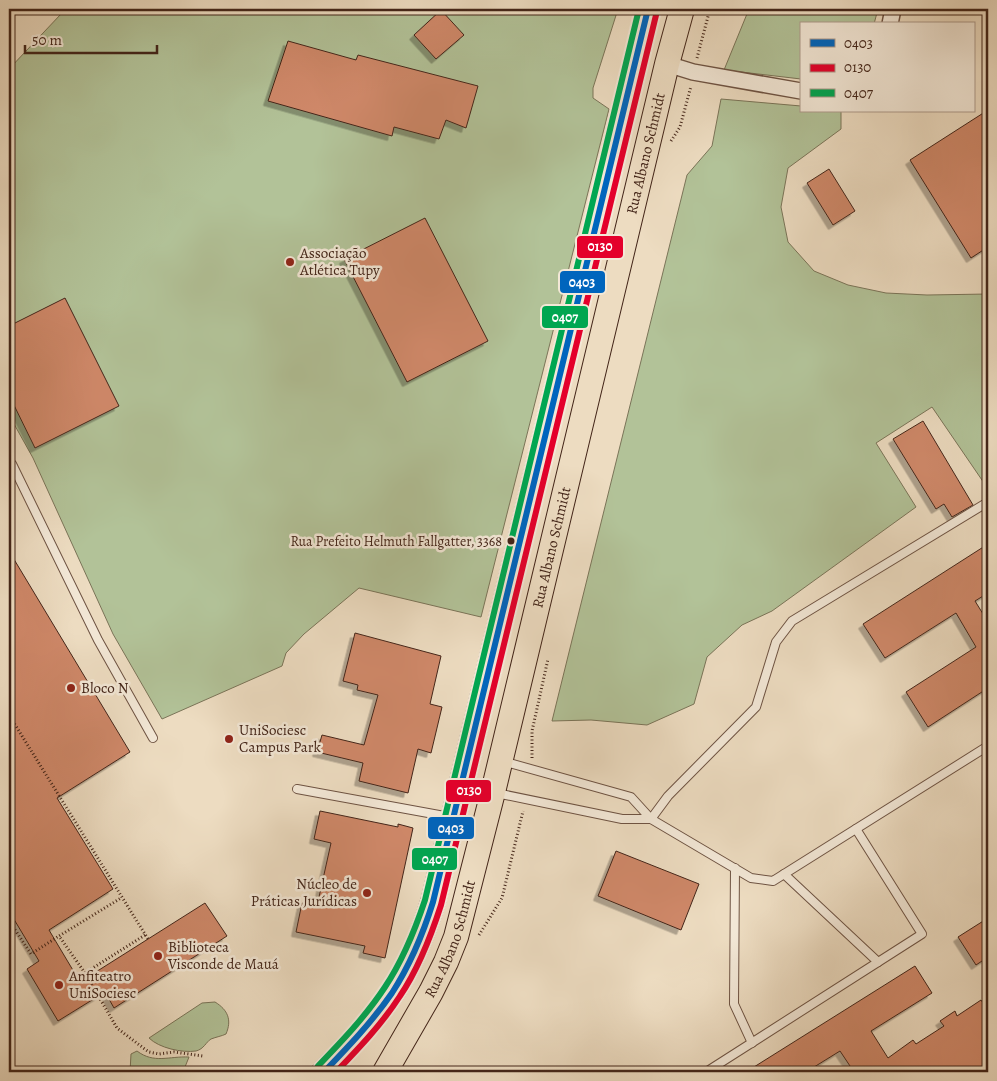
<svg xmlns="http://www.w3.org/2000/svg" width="997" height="1081" font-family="Alegreya,serif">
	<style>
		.green { fill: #b2c298; stroke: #7a7458 }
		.building { fill: #cf8869; stroke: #432519; filter: url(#shadow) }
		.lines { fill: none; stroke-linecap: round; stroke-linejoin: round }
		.lane-casing { stroke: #6e5343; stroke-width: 10 }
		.street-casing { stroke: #6e5343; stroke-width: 18 }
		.primary-casing { stroke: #432519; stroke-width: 26 }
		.path { stroke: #432519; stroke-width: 3; stroke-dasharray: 1 2.5; stroke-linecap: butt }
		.lane { stroke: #f3e8d7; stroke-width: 8 }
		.street { stroke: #f3e8d7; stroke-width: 15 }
		.primary { stroke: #eddcc1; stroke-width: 24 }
		.bus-1-casing { stroke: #f3e8d7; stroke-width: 10 }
		.bus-2-casing { stroke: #f3e8d7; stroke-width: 10 }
		.bus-3-casing { stroke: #f3e8d7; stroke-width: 10 }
		.bus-1 { stroke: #0065bd; stroke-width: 6 }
		.bus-2 { stroke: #e4002b; stroke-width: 6 }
		.bus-3 { stroke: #00a651; stroke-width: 6 }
		.poi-dot { fill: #8f2418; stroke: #f3e8d7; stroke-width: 2 }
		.bus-dot { fill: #432519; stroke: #f3e8d7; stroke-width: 2 }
		.labels { text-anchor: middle; stroke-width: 5; stroke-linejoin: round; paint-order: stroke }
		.bus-label { font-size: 14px; fill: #432519; stroke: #f3e8d7; text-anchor: end }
		.street-label { font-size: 15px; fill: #432519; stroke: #f3e8d7 }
		.poi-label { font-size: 15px; fill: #432519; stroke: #f3e8d7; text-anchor: start }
		.line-badge { stroke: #f3e8d7; stroke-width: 2 }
		.badge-label { font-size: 14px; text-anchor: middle; font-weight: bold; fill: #fff }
	</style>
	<defs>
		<filter id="shadow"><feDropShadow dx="-4.5" dy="4.5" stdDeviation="0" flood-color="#0004"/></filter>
	</defs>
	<rect width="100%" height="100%" fill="#eddcc1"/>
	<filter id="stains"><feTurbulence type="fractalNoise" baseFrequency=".004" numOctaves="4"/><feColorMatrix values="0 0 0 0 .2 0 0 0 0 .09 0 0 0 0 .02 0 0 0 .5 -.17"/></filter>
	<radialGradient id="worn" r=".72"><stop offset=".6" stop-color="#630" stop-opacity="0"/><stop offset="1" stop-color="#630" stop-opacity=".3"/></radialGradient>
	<!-- green -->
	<g class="green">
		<path d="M75,9H618L593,88V98L609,109L481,617L359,588L304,634L286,653L282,666L162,719L113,634L33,458L9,415V69L61,14Z"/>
		<path d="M749,9H878L874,24H801V79L724,70Z"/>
		<path d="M721,99L801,106V111H841V129L788,168L781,207L788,242L814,271L848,285L886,293L927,295L988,294V481L984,483L932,407L876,443L916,507L772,611L742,625L707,657L694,704L647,725L591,720L552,721L687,175L712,146Z"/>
		<path d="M215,1002C228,1010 232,1020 226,1034C222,1036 216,1037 211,1039C206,1042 204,1049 196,1051C182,1053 159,1048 149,1038L202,1003Z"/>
		<path d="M137,1051C154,1064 169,1056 189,1057L183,1072H130L131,1054Z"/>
	</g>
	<!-- building -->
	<g class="building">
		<path d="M441,10L464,35L436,59L414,35Z"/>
		<path d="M288,41L356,60L358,55L478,86L466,128L446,120L439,139L394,127L392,136L268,101Z"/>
		<path d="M988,110V247L971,258L910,160Z"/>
		<path d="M829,169L855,211L833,225L807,183Z"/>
		<path d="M425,218L488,341L407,382L344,259Z"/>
		<path d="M65,298L119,406L35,448L9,395V326Z"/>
		<path d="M923,421L973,505L952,517L944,504L936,509L893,439Z"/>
		<path d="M988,544V593L975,601L988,622V688L928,727L906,692L976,647L956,613L885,658L863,624Z"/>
		<path d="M9,551L130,752L57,798L113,889L49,930L80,982L205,903L227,936L114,1008L105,992L58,1021L27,969L39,961L12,916H9Z"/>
		<path d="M355,633L441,656L430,704L442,707L431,753L418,749L408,793L359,781L363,763L317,752L322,735L364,745L378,695L357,690L358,685L343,681Z"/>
		<path d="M320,811L398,827V824L413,828L385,958L363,953L365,946L296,932L302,903L317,906L331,843L314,839Z"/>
		<path d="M616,851L699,884L681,930L598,896Z"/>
		<path d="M988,918V957L976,965L958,937Z"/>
		<path d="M915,966L932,993L871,1031L888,1058L913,1040L916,1044L944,1026L940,1021L955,1011L957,1016L981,1000L988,1011V1072H854L840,1051L806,1072H746Z"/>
	</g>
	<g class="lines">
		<defs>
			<g id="lane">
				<path d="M12,464L98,640L153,738"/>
				<path d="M502,761L631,797L651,819L751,878L773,881L988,746"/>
				<path d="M297,789L450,817"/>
				<path d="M496,793L622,819H651"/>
				<path d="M651,819L668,796L756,707L776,642L792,621L988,502"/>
				<path d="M735,868L734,1004L752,1043"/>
				<path d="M784,874L878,962"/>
				<path d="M706,1072L922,934L856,829"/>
			</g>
			<g id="street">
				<path d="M890,24L893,9"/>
				<path d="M667,64L693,72L801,91"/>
			</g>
			<g id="primary">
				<path d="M324,1072C345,1050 367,1028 385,1003C407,973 422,937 433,902L648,9"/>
				<path id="s1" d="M385,1072L431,992L446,962L456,937L493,792L667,64L682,9"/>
			</g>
		</defs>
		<!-- lane casing -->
		<use href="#lane" class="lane-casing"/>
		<!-- street casing -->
		<use href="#street" class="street-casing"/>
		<!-- primary casing -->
		<use href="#primary" class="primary-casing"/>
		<!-- path -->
		<g class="path">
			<path d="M697,58L710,9"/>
			<path d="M671,141L680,127L691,86"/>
			<path d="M9,715L148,939"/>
			<path d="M532,758V731L548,659"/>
			<path d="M9,923L10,922L31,954L59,936"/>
			<path d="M145,935L85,973L117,1028L142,1047L149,1052L159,1054L174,1052L203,1056"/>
			<path d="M479,935L502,898L523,811"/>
			<path d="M85,973L59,936L121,898"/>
		</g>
		<!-- lane -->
		<use href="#lane" class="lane"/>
		<!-- street -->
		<use href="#street" class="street"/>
		<!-- primary -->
		<use href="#primary" class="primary"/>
		<defs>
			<path id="bus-1" d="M324,1072C348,1047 372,1022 392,993C410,965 423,934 433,902L648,9"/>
			<path id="bus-2" d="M336,1072C359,1048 382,1024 400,996C419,968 431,936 441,905L657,11"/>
			<path id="bus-3" d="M318,1066C342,1041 366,1016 385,987C403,960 415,930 425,900L639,9"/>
		</defs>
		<!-- bus-1 casing -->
		<use href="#bus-1" class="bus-1-casing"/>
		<!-- bus-2 casing -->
		<use href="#bus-2" class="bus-2-casing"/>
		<!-- bus-3 casing -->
		<use href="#bus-3" class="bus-3-casing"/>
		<!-- bus-1 -->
		<use href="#bus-1" class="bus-1"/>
		<!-- bus-2 -->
		<use href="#bus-2" class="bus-2"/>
		<!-- bus-3 -->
		<use href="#bus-3" class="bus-3"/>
	</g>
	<!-- markers -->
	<g class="poi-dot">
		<circle cx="290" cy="262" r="5"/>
		<circle cx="71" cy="688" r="5"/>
		<circle cx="229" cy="739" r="5"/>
		<circle cx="367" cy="893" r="5"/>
		<circle cx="158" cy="956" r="5"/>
		<circle cx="59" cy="985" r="5"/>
	</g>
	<circle class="bus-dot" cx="511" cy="541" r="4.5"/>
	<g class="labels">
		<!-- bus labels -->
		<g class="bus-label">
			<text x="502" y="546">Rua Prefeito Helmuth Fallgatter, 3368</text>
		</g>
		<!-- street labels -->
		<g class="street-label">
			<text dy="5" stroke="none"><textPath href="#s1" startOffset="959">Rua Albano Schmidt</textPath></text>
			<text dy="5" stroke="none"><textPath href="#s1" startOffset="554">Rua Albano Schmidt</textPath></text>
			<text dy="5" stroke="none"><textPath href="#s1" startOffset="149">Rua Albano Schmidt</textPath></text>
		</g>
		<!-- poi labels -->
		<g class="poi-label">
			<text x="300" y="258">Associação<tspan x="300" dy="17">Atlética Tupy</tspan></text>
			<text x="81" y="693">Bloco N</text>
			<text x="239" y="735">UniSociesc<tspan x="239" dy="17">Campus Park</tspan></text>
			<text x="357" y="889" text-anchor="end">Núcleo de<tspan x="357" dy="17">Práticas Jurídicas</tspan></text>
			<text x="168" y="952">Biblioteca<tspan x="168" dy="17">Visconde de Mauá</tspan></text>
			<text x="69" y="981">Anfiteatro<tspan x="69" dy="17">UniSociesc</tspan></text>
		</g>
	</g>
	<g class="line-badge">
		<rect x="576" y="235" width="48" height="24" rx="5" fill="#e4002b"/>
		<rect x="559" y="270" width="47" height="24" rx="5" fill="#0065bd"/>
		<rect x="541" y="305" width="48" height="24" rx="5" fill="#00a651"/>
		<rect x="445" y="779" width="47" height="24" rx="5" fill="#e4002b"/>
		<rect x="427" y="816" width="48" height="24" rx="5" fill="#0065bd"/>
		<rect x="411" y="847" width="47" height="24" rx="5" fill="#00a651"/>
	</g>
	<g class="badge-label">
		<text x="600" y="251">0130</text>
		<text x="582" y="287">0403</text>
		<text x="565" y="322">0407</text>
		<text x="469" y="795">0130</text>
		<text x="451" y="833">0403</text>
		<text x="435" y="864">0407</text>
	</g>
	<!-- margin -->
	<rect width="997" height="1081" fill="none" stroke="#eddcc1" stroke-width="30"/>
	<rect x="10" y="10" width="977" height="1061" fill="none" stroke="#432519" stroke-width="2.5"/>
	<rect x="15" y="15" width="967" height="1051" fill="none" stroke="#432519"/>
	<!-- legend -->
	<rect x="800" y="22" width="175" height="90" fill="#f3e8d7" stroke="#ad9a8b"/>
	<rect x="810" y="39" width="25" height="8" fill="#0065bd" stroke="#ad9a8b"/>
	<text x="844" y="48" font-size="15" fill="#432519">0403</text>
	<rect x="810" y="64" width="25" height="8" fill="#e4002b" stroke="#ad9a8b"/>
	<text x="844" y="72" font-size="15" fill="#432519">0130</text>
	<rect x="810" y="89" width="25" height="8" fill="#00a651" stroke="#ad9a8b"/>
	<text x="844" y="98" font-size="15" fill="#432519">0407</text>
	<!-- scale -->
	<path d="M25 45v8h132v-8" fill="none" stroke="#432519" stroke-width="2.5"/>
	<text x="32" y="45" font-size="15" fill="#432519" stroke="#f3e8d7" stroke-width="4" paint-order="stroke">50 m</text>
	<rect width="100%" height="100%" filter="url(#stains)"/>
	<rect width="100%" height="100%" fill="url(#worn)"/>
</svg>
